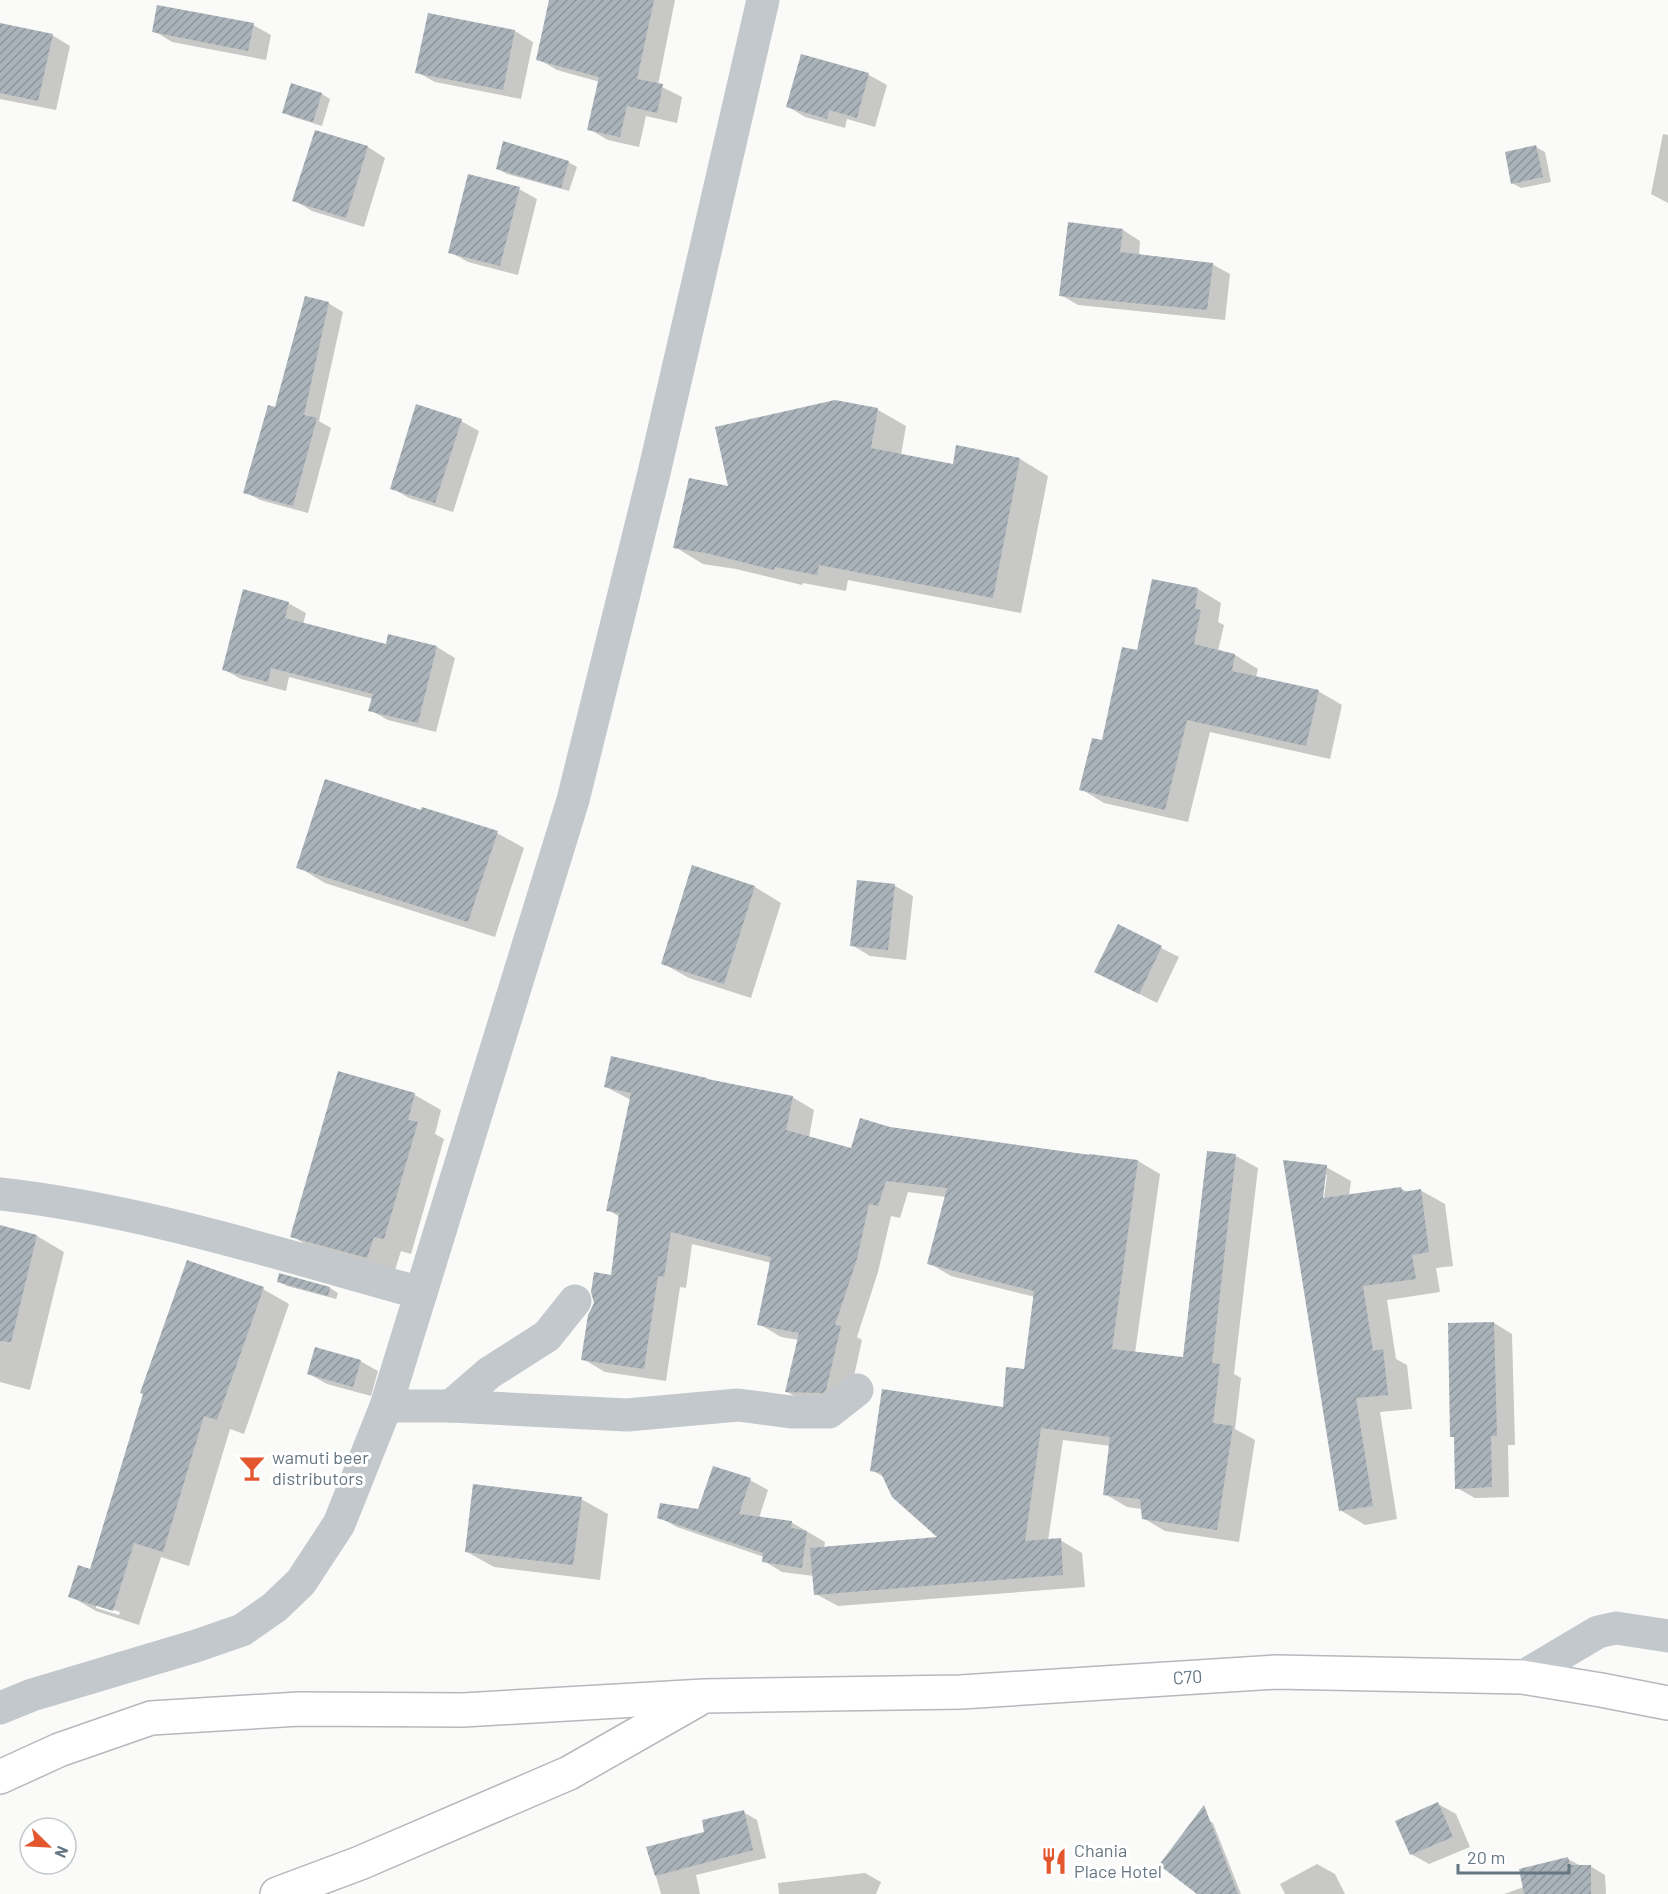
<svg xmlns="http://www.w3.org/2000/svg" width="1668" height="1894" font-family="Barlow,sans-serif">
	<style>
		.shadow { fill: #0003; fill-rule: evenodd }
		.building { fill: url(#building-hatch) }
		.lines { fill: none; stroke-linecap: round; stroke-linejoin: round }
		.highway-casing { stroke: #b4b9bd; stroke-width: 36 }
		.minor { stroke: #c3c8cc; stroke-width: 33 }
		.highway { stroke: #fff; stroke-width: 33 }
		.labels { text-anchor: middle; stroke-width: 6; stroke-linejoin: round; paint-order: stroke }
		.poi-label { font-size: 18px; fill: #657683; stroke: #fff; text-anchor: start }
		.street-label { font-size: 18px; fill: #657683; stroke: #fff }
	</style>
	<defs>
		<pattern id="building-hatch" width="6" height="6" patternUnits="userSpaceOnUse" patternTransform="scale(1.5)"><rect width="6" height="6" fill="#aab3b9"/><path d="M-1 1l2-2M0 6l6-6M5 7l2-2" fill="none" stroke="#8e969c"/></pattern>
	</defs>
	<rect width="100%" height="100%" fill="#fafaf8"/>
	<!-- shadow -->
	<g class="shadow">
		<path d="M551,0H675L658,85L682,97L677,123L646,116L639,147L608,140L589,129L600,82L557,70L538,59Z"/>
		<path d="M429,15L515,31L533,42L521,99L435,82L417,72Z"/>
		<path d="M0,24L52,35L70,46L56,110L0,99Z"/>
		<path d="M253,25L271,35L266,60L172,42L154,31Z"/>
		<path d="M802,56L869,75L887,85L875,127L847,119L845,128L805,117L787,106Z"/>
		<path d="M292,85L322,94L330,99L322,126L293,117L284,112Z"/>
		<path d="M1663,134L1668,135V203L1651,194Z"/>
		<path d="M368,147L385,158L364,227L312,211L294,200Z"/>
		<path d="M1536,147L1545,152L1551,182L1521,188L1512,183Z"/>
		<path d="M568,162L577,167L569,191L507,174L498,169Z"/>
		<path d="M519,189L537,199L518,275L468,262L450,252Z"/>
		<path d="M1123,230L1140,241L1139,256L1212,264L1230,274L1225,320L1078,305L1061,295Z"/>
		<path d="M328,303L343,312L319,421L331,428L308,513L260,500L245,492L276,409Z"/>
		<path d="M835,402L878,410L906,426L901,455L954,465L1020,459L1048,476L1021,613L848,580L846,591L803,583L802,585L736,569L703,564L675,547L730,488Z"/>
		<path d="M461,421L479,431L453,512L409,498L392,488Z"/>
		<path d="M1153,580L1198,589L1221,603L1218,622L1224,625L1218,651L1235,655L1258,669L1256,677L1318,691L1342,705L1330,759L1210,732L1188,822L1104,803L1081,789L1103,742L1138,652Z"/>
		<path d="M288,603L306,613L303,624L387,645L389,636L437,647L455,658L436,732L388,720L370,710L373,699L289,677L286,691L241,679L223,669Z"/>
		<path d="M422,812L497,833L524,848L495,937L325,883L298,867Z"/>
		<path d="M895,886L913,896L906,960L870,956L852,945Z"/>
		<path d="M755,887L781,903L751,998L689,978L662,963Z"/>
		<path d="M1118,926L1179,957L1157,1003L1114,981Z"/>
		<path d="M339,1073L415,1095L441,1110L435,1134L444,1139L411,1254L401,1251L394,1273L318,1252L292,1236Z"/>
		<path d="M707,1079L792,1097L814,1110L809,1138L852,1150L890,1129L1138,1161L1160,1174L1135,1353L1184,1359L1208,1152L1236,1156L1258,1168L1234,1374L1241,1378L1235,1429L1255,1440L1239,1542L1165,1531L1143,1518L1142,1509L1127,1507L1105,1494L1111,1446L1063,1440L1048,1541L1060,1540L1082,1553L1085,1587L838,1606L816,1594L814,1576L782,1572L764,1561V1557L677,1527L659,1517L699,1510L750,1480L768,1490L759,1518L791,1522L825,1542L824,1548L941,1538L885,1478L872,1470L1005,1408L1025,1370L1035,1297L951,1276L929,1263L946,1197L908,1192L900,1218L891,1216L878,1272L857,1337L862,1340L848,1403L809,1404L787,1392L799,1340L781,1337L759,1324L772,1263L692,1244L686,1288L680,1287L666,1381L605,1372L583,1359L612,1277L620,1217L608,1210L631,1100L606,1087Z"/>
		<path d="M1285,1162L1326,1167L1351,1181L1349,1196L1401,1189L1408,1192L1420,1190L1445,1204L1453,1266L1436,1268L1440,1292L1387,1300L1396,1359L1407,1365L1412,1409L1380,1412L1397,1519L1365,1525L1340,1510ZM1324,1175H1327L1323,1206L1320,1205Z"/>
		<path d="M0,1227L37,1236L64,1252L30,1390L0,1382Z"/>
		<path d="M280,1275L330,1288L338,1293L336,1299L287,1286L279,1281Z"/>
		<path d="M263,1289L289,1304L244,1434L230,1429L189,1566L161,1557L139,1625L96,1611L70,1596L91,1571ZM96,1604L120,1612L119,1615L96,1608Z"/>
		<path d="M1494,1323L1512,1334L1515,1445H1508L1509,1497L1475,1498L1457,1488L1456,1438L1452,1436Z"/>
		<path d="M360,1361L378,1371L371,1396L327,1384L309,1374Z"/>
		<path d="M581,1499L608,1514L600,1580L494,1567L467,1552Z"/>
		<path d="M1438,1804L1456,1814L1470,1847L1429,1864L1411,1854Z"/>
		<path d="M743,1812L757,1820L766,1858L696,1875L700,1894H661L648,1848L706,1834Z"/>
		<path d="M1198,1815L1213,1823L1241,1894H1196L1194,1890Z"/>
		<path d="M1568,1859L1581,1866H1590L1605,1875L1606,1894H1504L1524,1887Z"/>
		<path d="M1317,1864L1335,1874L1345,1894H1285L1280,1884Z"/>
		<path d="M865,1873L881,1882L876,1894H779L778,1883Z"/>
	</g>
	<!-- building -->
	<g class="building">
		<path d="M549,0H654L637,79L663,84L657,113L627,106L620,137L587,130L599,77L536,60Z"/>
		<path d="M157,5L254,23L248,51L152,32Z"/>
		<path d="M428,13L515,30L503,90L415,73Z"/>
		<path d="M0,23L53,34L38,101L0,93Z"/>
		<path d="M801,54L869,73L857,118L829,110L827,119L786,107Z"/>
		<path d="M291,83L322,93L313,122L282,113Z"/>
		<path d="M315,130L368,146L346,218L292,201Z"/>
		<path d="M503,141L569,161L561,188L496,169Z"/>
		<path d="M1536,145L1543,177L1511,184L1505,152Z"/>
		<path d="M468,174L520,187L500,266L448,253Z"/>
		<path d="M1068,222L1123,229L1120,252L1213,263L1207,310L1059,296Z"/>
		<path d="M305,296L329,302L304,415L317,418L293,506L243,493L268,405L275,407Z"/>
		<path d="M835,400L878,408L871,448L953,464L956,445L1020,458L993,598L819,565L817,575L775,567L774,570L706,553L673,548L689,478L728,486L715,427Z"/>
		<path d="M416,404L462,419L435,503L390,489Z"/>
		<path d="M1152,579L1198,588L1195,609L1201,610L1194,644L1235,654L1232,671L1319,690L1306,746L1187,720L1165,810L1079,790L1092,738L1102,740L1122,647L1137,650Z"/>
		<path d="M243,589L289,602L285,618L386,644L388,634L437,646L418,723L368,711L373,694L271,668L268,682L222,670Z"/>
		<path d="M325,779L421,810L422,807L498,831L468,922L296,868Z"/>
		<path d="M692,865L755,886L724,984L661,964Z"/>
		<path d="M857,880L895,884L888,950L850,946Z"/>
		<path d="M1118,924L1162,946L1139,994L1094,972Z"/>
		<path d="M611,1056L707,1078V1079L793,1096L786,1130L851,1148L860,1118L890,1127L1089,1155V1154L1138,1160L1112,1349L1183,1357L1207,1151L1236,1154L1212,1363L1220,1364L1213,1423L1233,1426L1217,1530L1142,1519L1140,1499L1103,1495L1110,1437L1041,1428L1025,1541L1061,1538L1063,1575L814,1595L810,1548L937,1537L892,1497L881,1473L870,1471L882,1389L1003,1407L1006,1367L1024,1369L1034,1291L927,1264L947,1188L886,1181L878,1206L869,1204L857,1259L835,1325L841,1326L826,1390L823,1393L785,1392L799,1333L757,1325L771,1257L671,1232L664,1277L658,1276L644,1369L581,1360L588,1315L594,1303L591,1292L594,1272L611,1275L619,1213L606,1211L631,1093L604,1087Z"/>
		<path d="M338,1071L415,1093L408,1120L418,1122L384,1239L374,1237L367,1258L290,1237Z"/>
		<path d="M1283,1160L1327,1165L1323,1198L1401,1187L1403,1192L1421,1189L1429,1252L1412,1255L1416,1279L1363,1286L1373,1351L1383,1349L1388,1395L1356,1398L1373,1506L1339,1511Z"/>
		<path d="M0,1225L37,1235L11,1342L0,1341Z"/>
		<path d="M187,1260L264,1287L217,1420L204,1416L163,1552L134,1543L113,1611L68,1597L78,1565L90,1569L143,1394L140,1393Z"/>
		<path d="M279,1273L330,1287L328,1296L277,1282Z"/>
		<path d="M1494,1322L1497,1436H1491L1492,1487L1455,1489L1454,1437H1450L1448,1323Z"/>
		<path d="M315,1347L361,1360L353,1387L307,1374Z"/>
		<path d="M713,1466L751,1478L739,1514L792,1521L791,1528L807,1531L802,1568L762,1562L763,1553L657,1518L660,1503L698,1509Z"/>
		<path d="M473,1484L582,1497L573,1565L465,1552Z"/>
		<path d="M1438,1802L1453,1837L1410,1855L1395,1821Z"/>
		<path d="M1204,1805L1238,1894H1197L1159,1865Z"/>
		<path d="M744,1810L753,1850L655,1876L646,1847L704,1832L702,1820Z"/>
		<path d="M1568,1857L1570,1865H1591V1894H1524L1519,1869Z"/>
	</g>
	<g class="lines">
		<defs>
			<g id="highway">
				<path id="s1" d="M0,1777L59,1750L151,1718L299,1709L463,1710L704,1696L961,1692L1276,1672L1522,1677L1601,1690L1668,1703"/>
				<path d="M277,1894L360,1863L569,1773L697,1700"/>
			</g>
		</defs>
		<!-- highway casing -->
		<use href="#highway" class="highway-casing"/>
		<!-- minor -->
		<g class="minor">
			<path d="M0,1194C143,1210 282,1255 421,1293"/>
			<path d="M386,1406H451L627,1415L738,1405L791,1412H829L857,1390"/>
			<path d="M451,1406L489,1373L547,1336L575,1301"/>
			<path d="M1522,1677L1598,1632L1616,1628L1668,1636"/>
			<path d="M0,1708L32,1695L196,1646L242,1630L275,1607L301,1582L339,1524L386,1406L573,800L654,473L763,0"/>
		</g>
		<!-- highway -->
		<use href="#highway" class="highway"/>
	</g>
	<!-- icons -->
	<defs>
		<symbol id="bar-bare" viewBox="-9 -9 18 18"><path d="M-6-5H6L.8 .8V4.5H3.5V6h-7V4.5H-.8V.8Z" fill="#e4572e" stroke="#fff" stroke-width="2.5" paint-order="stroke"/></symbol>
		<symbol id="restaurant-bare" viewBox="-9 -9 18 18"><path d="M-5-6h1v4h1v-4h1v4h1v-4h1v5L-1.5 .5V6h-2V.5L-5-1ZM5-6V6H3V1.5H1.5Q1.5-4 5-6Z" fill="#e4572e" stroke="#fff" stroke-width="2.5" paint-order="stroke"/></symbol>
	</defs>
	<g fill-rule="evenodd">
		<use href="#bar-bare" x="233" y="1449" width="38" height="38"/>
		<use href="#restaurant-bare" x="1035" y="1842" width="38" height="38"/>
	</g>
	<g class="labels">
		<!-- poi labels -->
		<g class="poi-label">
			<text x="272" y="1464">wamuti beer<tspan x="272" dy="21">distributors</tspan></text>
			<text x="1074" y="1857">Chania<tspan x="1074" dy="21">Place Hotel</tspan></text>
		</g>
		<!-- street labels -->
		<g class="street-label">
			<text dy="6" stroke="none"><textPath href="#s1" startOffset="1200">C70</textPath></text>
		</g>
	</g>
	<!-- north arrow -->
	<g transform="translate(48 1846) rotate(114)"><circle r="28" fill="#ffffff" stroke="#c1c8cd" stroke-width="1.5"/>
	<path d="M0-4.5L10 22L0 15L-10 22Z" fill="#e4572e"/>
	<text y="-9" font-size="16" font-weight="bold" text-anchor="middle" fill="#657683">N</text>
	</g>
	<!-- scale -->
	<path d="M1458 1864v9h111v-9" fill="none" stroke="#657683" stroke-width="3"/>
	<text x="1467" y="1864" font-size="18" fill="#657683" stroke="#ffffff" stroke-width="4.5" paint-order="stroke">20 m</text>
</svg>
